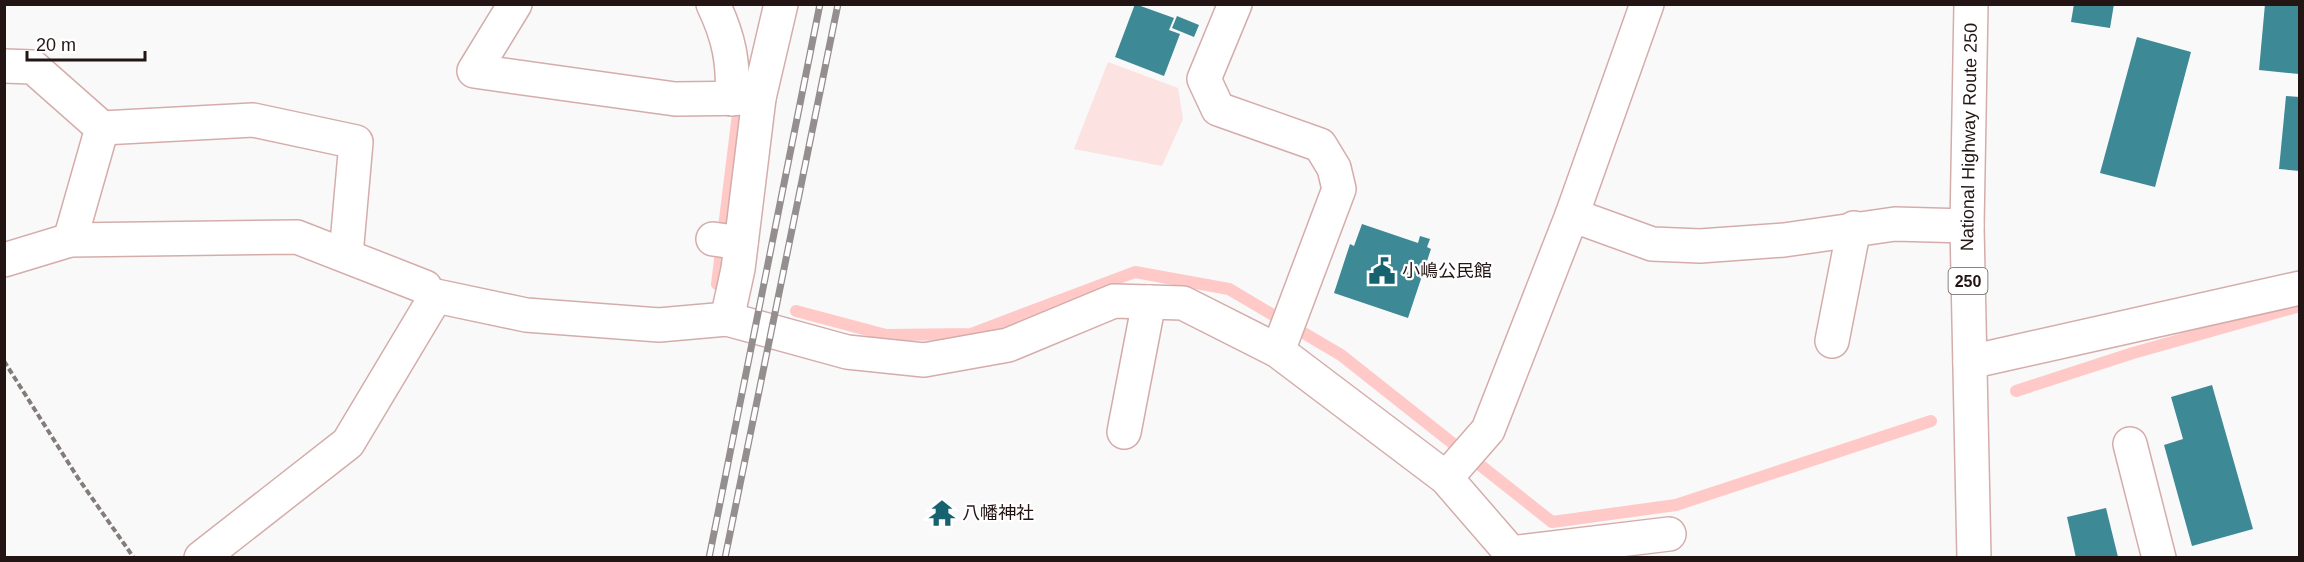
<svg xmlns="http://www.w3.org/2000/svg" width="2304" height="562" font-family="Helvetica,'Noto Sans JP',sans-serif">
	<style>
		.green { fill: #fce2e0 }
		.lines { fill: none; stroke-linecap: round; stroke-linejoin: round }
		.stream { stroke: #ffc9c7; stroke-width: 12 }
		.building { fill: #3e8996 }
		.minor-casing { stroke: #d4adab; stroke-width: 36 }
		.highway-casing { stroke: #d4adab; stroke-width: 36 }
		.path { stroke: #837c7b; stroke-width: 4; stroke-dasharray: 6 3; stroke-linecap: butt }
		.minor { stroke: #fff; stroke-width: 33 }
		.highway { stroke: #fff; stroke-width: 33 }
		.rail-casing { stroke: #958e8e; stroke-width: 7 }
		.rail { stroke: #fff; stroke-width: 4.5; stroke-dasharray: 14; stroke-linecap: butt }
		.labels { text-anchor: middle; stroke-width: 4.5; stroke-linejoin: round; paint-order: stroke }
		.shield { fill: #fff; stroke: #655b5a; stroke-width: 1.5 }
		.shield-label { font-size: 16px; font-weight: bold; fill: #231514 }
		.street-label { font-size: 18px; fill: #231514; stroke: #fff }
		.poi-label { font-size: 18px; fill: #231514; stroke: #fff; text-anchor: start }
	</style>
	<rect width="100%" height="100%" fill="#f9f9f9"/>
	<!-- green -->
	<path class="green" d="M1108,62L1178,88L1183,119L1162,166L1074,149Z"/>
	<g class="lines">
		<!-- stream -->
		<g class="stream">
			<path d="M720,285L717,284L740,98"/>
			<path d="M796,311L886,335L971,334L1135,272L1229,289L1341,355L1552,522L1676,505L1931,421"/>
			<path d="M2016,391L2133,353L2300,306"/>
		</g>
	</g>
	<!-- building -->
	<g class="building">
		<path d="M1135,4L1174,18L1169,30L1180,34L1164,76L1115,57Z"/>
		<path d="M2074,4H2114L2110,28L2071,22Z"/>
		<path d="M2265,4H2300L2299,74L2259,70Z"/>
		<path d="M1177,16L1199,25L1194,37L1172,28Z"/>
		<path d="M2137,37L2191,52L2155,187L2100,173Z"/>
		<path d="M2286,96L2300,97V171L2279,169Z"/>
		<path d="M1362,224L1418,243L1420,236L1430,239L1427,247L1431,249L1408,318L1334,293L1350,244L1354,246Z"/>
		<path d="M2212,385L2253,529L2192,546L2164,445L2183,439L2171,397Z"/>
		<path d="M2106,508L2118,557L2076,558L2067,517Z"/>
	</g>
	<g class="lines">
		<defs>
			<g id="minor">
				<path d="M515,4L474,71L675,99L759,98"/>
				<path d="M713,4C729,37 734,63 732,99"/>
				<path d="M1235,4L1204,79L1218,109L1320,145L1334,168L1339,189L1278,351"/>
				<path d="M4,66L33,67L102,128L70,240"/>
				<path d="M102,128L253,120L356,142L346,255"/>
				<path d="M1572,215L1652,244L1700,246L1784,240L1895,224L1967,226"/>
				<path d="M713,239L741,243"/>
				<path d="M4,260L70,240L297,237L425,287"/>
				<path d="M727,319L738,269L759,98L781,4"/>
				<path d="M1832,341L1854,228"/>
				<path d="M1970,362L2300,288"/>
				<path d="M1124,432L1149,302"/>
				<path d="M2130,444L2159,558"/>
				<path d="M1446,478L1488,430L1572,215L1647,4"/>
				<path d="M201,558L348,443L436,296L526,315L659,325L727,319L847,352L924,360L1008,345L1114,301L1183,303L1278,351L1446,478L1511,553L1669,534"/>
			</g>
			<path id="highway" d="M1971,4L1967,226L1974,558"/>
		</defs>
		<!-- minor casing -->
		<use href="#minor" class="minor-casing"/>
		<!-- highway casing -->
		<use href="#highway" class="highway-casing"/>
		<!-- path -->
		<path class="path" d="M4,361L78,478L134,558"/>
		<!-- minor -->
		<use href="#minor" class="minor"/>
		<!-- highway -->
		<use href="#highway" class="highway"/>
		<defs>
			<g id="rail">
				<path d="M709,558L820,4"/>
				<path d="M725,558L838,4"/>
			</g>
		</defs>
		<!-- rail casing -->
		<use href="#rail" class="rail-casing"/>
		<!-- rail -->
		<use href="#rail" class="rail"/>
	</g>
	<!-- icons -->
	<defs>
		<symbol id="civic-bare" viewBox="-9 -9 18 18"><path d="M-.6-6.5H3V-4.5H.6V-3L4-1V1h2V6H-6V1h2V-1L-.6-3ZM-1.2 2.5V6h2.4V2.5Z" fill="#16626e" stroke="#fff" stroke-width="2.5" paint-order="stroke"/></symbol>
		<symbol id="temple-bare" viewBox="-9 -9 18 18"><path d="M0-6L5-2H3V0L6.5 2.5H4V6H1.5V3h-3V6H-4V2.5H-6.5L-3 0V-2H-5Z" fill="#16626e" stroke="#fff" stroke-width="2.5" paint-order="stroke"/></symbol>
	</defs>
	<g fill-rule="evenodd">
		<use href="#civic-bare" x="1363" y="252" width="38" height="38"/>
		<use href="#temple-bare" x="923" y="494" width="38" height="38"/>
	</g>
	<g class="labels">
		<!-- shield labels -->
		<rect class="shield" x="1948.5" y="268" width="39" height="26" rx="4.5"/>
		<g class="shield-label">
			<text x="1968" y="287">250</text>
		</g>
		<!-- street labels -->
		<g class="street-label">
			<text transform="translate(1969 137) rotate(-89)" y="6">National Highway Route 250</text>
		</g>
		<!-- poi labels -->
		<g class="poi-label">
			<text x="1402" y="277">小嶋公民館</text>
			<text x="962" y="519">八幡神社</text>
		</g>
	</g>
	<!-- border -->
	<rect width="2304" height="562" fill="none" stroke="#231514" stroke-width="12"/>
	<!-- scale -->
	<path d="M27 51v9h118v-9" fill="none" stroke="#231514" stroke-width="3"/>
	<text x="36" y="51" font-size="18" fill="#231514" stroke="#ffffff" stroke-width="4.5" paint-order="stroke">20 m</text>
</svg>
